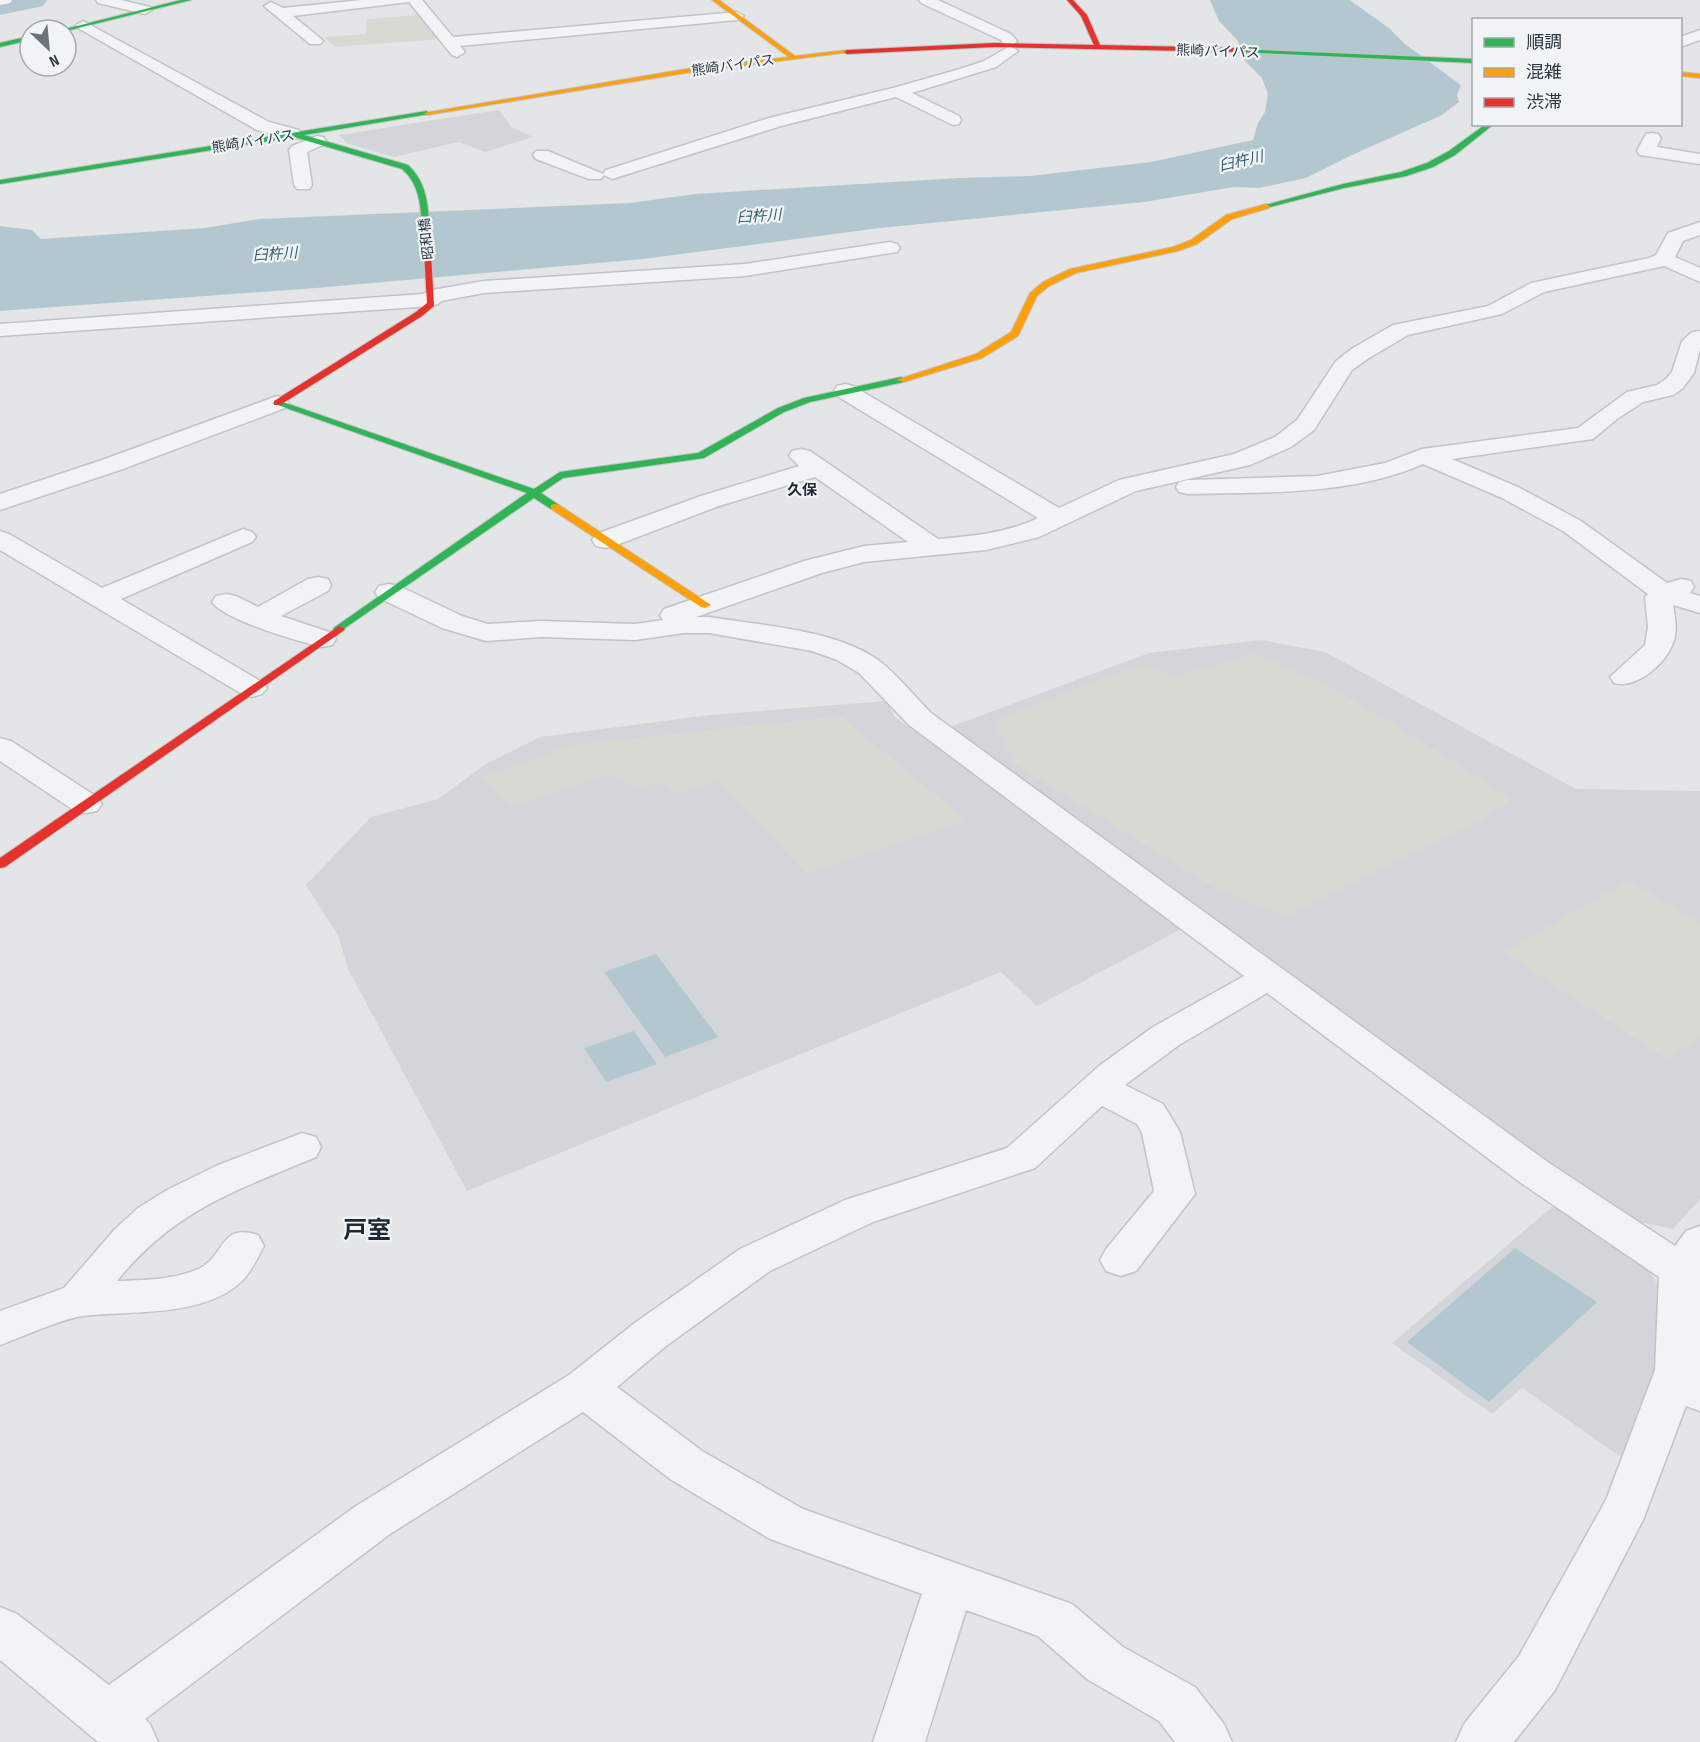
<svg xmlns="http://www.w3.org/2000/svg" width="1700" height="1742" font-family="'Sofia Sans Condensed','Noto Sans JP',sans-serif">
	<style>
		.built { fill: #d2d6da }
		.green { fill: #d5dbd3 }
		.water { fill: #b3c7d0 }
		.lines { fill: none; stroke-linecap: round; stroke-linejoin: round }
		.river { fill: #b3c7d0; fill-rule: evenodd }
		.street-casing { stroke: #c1c3c5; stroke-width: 3 }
		.fast-casing { stroke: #c1c3c5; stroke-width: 2 }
		.slow-casing { stroke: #c1c3c5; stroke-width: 2 }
		.jam-casing { stroke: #c1c3c5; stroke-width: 2 }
		.street { fill: #f2f3f5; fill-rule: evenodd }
		.fast { fill: #30b455; fill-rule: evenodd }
		.slow { fill: #ff9f0a; fill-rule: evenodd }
		.jam { fill: #e5322d; fill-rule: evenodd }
		.labels { text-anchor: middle; stroke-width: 4.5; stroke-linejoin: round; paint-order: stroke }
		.far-street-label { font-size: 14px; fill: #2b3740; stroke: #f1f4f7 }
		.far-water-label { font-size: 15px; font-style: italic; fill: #385d71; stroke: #f1f4f7 }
		.far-neighbourhood-label { font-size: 15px; font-weight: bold; fill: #1d2831; stroke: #f1f4f7 }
		.near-quarter-label { font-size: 24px; font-weight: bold; fill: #1d2831; stroke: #f1f4f7 }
	</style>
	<rect width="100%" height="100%" fill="#e3e5e7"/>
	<!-- built -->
	<g class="built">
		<path d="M499,110L511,127L533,137L485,152L459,142L393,157L347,143L339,135Z"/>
		<path d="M1261,640L1325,652L1576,789L1700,791V1199L1673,1229L1639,1222L1552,1175L947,728L1149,653Z"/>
		<path d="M886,701L895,717L1183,928L1037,1006L1001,972L467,1191L348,969L338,935L306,885L371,817L438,799L486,764L540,737L710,715Z"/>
		<path d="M1558,1202L1634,1251L1650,1272L1667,1301V1334L1634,1466L1522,1388L1492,1414L1392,1343Z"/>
	</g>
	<!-- green -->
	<g class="green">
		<path d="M419,15L440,39L336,47L324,37L365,34L367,19Z"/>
		<path d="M1254,654C1347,688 1429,747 1512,799L1482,820L1286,916L1218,890L1015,764L993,721L1138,665L1177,676Z"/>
		<path d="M840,716L966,820L806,873L718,780L679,793L658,782L636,789L610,774L510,808L482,777L573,745Z"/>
		<path d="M1629,880L1700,923V1037L1667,1059L1504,952Z"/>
	</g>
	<!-- water -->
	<g class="water">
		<path d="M1210,0H1350L1390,29L1405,44L1461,85L1457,95L1459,102L1442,115L1354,154L1306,178L1259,188L1234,187L1144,202L880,228L643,259L316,288L0,311V226L32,230L41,239L205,228L259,219L630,203L696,194L959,178L1030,176L1151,162L1253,140L1258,123L1265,112L1268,94L1262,78L1246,62L1238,41L1219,21Z"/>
		<path d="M656,954L718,1037L665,1057L604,972Z"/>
		<path d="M634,1031L657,1064L606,1082L584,1048Z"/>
		<path d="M1515,1248L1597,1302L1489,1402L1407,1342Z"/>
	</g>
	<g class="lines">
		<!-- river -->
		<path class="river" d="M0,0H47L43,6L0,15Z"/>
		<defs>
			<g id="street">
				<path d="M0,0H12L10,3L0,5Z"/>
				<path d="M96,0H121L150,7L152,10L145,14L98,3Z"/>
				<path d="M362,0H422L453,37L737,12L744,16L737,20L460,46L465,52L457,57L452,55L409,2L293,16L320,38L323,41L320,44H310L264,6L271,2L283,8Z"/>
				<path d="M919,0H938L1011,34L1017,41L1014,44H1004L1001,40L921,3Z"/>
				<path d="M83,21L269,122L299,130L302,134L299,138L293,139L257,130L78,28L76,25Z"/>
				<path d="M1700,30V40L1680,47V37Z"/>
				<path d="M1010,46L1018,51L996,67L912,93L959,116L961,120L959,124L953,125L896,97L781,126L612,179L604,175L601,179H589L536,159L533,155L536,151H548L603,174L606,170L769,118L893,88L960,69L984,61Z"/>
				<path d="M1652,133L1658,134L1661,138L1657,147L1700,154V164L1640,155L1637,151L1646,134Z"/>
				<path d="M317,136L323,137L326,141L323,145L307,152L312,185L309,189H297L294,185L289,150L292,146Z"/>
				<path d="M1700,222V235L1683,241L1675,257L1700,268V282L1664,266L1544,292L1502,314L1408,335L1369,358L1352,370L1314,430L1291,447L1250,465L1136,491L1039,537L986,550L864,562L822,573L696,617H709C760,625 837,630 878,660C897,674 914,696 931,713L1549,1163L1675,1246L1686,1231L1700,1226V1411L1686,1406L1643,1520L1555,1690L1514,1742H1456L1464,1724L1519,1656L1606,1500L1655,1370L1659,1277L1521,1183L1267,993L1179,1045L1125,1085L1163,1104L1180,1132L1195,1194L1136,1271L1121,1276L1106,1271L1100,1260L1106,1249L1154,1191L1142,1133L1137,1124L1102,1106L1035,1168L873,1222L770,1271L666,1346L617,1387L702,1451L803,1509L1072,1604L1123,1647L1195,1687L1224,1724L1232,1742H1175L1159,1721L1087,1679L1038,1636L966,1610L925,1742H873L922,1594L770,1539L670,1479L583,1412L390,1534L145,1719L150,1724L158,1742H98L0,1660V1607L17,1614L109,1685L356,1506L569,1375L636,1322L740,1249L845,1200L1007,1148L1099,1066L1153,1027L1244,976L909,725L859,673L837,660L812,651L709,633H684L635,640L541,637L486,641L442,628L379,598L375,592L379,586L389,584L399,586L462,616L488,624L541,621L635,624L663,620L660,615L664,609L804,561L864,546L908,542L815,477L719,506L614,546L605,548L596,546L592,540L596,534L701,496L799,466L789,456L792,451L801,449L810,451L938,539C972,536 1007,533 1038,518L837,396L834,391L837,386L845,384L853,386L1059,508L1119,480L1234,454L1275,437L1297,420L1336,361L1353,348L1393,325L1488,306L1531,283L1649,258L1656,255L1668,233Z"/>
				<path d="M890,242L897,244L900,248L897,252L745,276L484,293L441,301L438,304L431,306L0,336V324L423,294L432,290L484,281L745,264Z"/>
				<path d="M1700,331V350L1694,373L1682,389L1673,395L1643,402L1617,419L1593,439L1452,459L1520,488L1581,521L1667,583L1681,579L1691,581L1694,587L1690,593L1700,596V613L1673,605C1675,617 1678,632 1673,643C1665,665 1636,689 1614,683L1610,677L1645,645L1648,627L1645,597L1648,594L1563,531L1502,498L1423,464C1349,496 1267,492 1188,494L1179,492L1176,487L1179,482L1188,480L1317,476L1385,463L1422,449L1578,428L1627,392L1657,385L1666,379L1672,372L1682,341L1692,332Z"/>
				<path d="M277,396L285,398L289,403L285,408L120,470L0,510V494L102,460Z"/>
				<path d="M243,529L252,532L256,537L252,542L121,599L262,682L267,688L262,694L252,697L242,694L0,550V531L9,534L102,588Z"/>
				<path d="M318,577L328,579L331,585L328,591L281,616L332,633L336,639L332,645L322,647C298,641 226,621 212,602L216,596L226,594L236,596L258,607L308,579Z"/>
				<path d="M0,738L11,741L97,797L102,804L97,811L86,813L75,811L0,761Z"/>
				<path d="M302,1133L316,1137L321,1147L316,1157C235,1191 174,1210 117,1281C143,1280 171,1280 196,1270C226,1258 218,1222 258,1235L264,1246C258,1257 251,1272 242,1281C203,1318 133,1310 83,1316C60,1319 23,1337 0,1345V1311L64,1288L115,1229L138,1208L167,1190L218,1165Z"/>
			</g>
			<g id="fast">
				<path d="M181,0H191L66,31L61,30Z"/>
				<path d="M30,36V40L0,47V43Z"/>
				<path d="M1235,49L1474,59V63L1237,52Z"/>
				<path d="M427,111L429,114L304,135L408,165C429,184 428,210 430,237L426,239L422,237C421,212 422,186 402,169L294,137L0,184V180Z"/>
				<path d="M1486,124H1494L1455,155L1433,167L1406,176L1344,188L1266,208L1262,206L1343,184L1401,172L1427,163L1449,151Z"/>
				<path d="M901,377L906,380L904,382L810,402L784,412L704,458L563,478L541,493L559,505V509H551L534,498L339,632L333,629L335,627L527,493L272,403L280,401L534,489L560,472L698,453L778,408L804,398Z"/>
			</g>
			<g id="slow">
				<path d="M712,0H719L795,56L847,50L850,52L686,73L427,115L424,113L686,69L789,57Z"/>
				<path d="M1680,72L1700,74V78L1680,76Z"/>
				<path d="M1266,204L1270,206L1269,208L1232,219L1197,244L1178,251L1076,273L1049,286L1037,296L1018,336L982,358L904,382L896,380L976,354L1011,332L1030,293L1043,282L1070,269L1173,247L1191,240L1226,215Z"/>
				<path d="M555,504L559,505L711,605L705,608L701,607L551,509V505Z"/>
			</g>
			<g id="jam">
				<path d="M1067,0H1073L1087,15L1100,45L1237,48L1240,50L1237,52L994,47L847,54L844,52L847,50L994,43L1094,45L1081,16Z"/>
				<path d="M423,235L430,237L434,306L422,316L280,405H274V401L416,312L427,303Z"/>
				<path d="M339,626L345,629L343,631L5,867L0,868V858Z"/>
			</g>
		</defs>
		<!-- street casing -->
		<use href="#street" class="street-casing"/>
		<!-- fast casing -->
		<use href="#fast" class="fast-casing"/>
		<!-- slow casing -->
		<use href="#slow" class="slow-casing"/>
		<!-- jam casing -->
		<use href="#jam" class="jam-casing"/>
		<!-- street -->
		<use href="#street" class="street"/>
		<!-- fast -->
		<use href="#fast" class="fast"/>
		<!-- slow -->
		<use href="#slow" class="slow"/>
		<!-- jam -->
		<use href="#jam" class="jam"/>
	</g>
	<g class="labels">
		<!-- far-street labels -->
		<g class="far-street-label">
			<text transform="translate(1218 51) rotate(2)" y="5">熊崎バイパス</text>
			<text transform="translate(733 65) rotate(-8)" y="5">熊崎バイパス</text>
			<text transform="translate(253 141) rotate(-9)" y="5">熊崎バイパス</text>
			<text transform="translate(426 239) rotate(-96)" y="5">昭和橋</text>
		</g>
		<!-- far-water labels -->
		<g class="far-water-label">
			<text transform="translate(1241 161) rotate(-13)" y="5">臼杵川</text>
			<text transform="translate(759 216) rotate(-4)" y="5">臼杵川</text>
			<text transform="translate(275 254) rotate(-4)" y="5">臼杵川</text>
		</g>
		<!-- far-neighbourhood labels -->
		<g class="far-neighbourhood-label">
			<text x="802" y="495">久保</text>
		</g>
		<!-- near-quarter labels -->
		<g class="near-quarter-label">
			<text x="367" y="1238">戸室</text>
		</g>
	</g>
	<!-- legend -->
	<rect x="1472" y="18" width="210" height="108" fill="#f1f4f7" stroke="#a2a8ae" stroke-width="1.5"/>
	<rect x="1484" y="38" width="30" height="9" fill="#30b455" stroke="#a2a8ae" stroke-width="1.5"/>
	<text x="1526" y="48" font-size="18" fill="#2b3740">順調</text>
	<rect x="1484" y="68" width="30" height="9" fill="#ff9f0a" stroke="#a2a8ae" stroke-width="1.5"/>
	<text x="1526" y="78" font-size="18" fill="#2b3740">混雑</text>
	<rect x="1484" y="98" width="30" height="9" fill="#e5322d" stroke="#a2a8ae" stroke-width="1.5"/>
	<text x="1526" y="108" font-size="18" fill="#2b3740">渋滞</text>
	<!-- north arrow -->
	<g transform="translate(48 48) rotate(154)"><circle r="28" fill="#f1f4f7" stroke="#a2a8ae" stroke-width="1.5"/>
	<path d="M0-4.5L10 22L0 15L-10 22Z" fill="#6b747a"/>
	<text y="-9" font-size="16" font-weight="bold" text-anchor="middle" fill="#2b3740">N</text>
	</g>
</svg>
